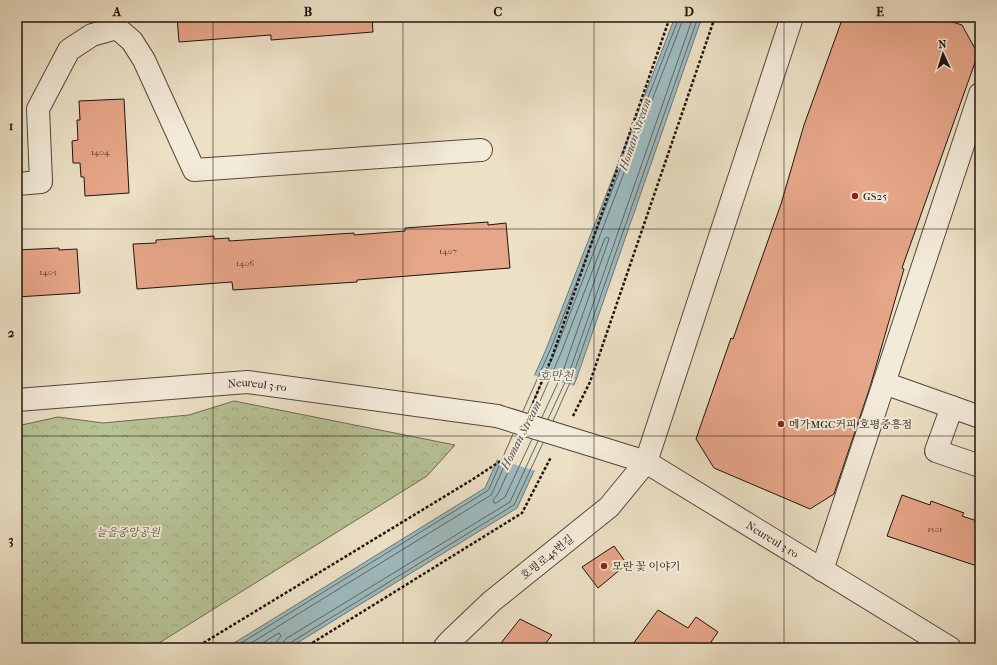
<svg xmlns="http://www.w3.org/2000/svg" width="997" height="665" font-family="'IM FELL French Canon','Noto Serif KR',serif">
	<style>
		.forest { fill: url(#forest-crowns); stroke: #6c6b52 }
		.water { fill: #9dbabe; stroke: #6b7878 }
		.pier { fill: #ece0c5 }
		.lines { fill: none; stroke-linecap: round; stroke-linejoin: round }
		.shore { stroke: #5e6766; stroke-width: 1 }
		.building { fill: #e6a689; stroke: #20140f }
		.minor-casing { stroke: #53473c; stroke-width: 24 }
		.path { stroke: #20140f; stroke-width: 2.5; stroke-dasharray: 3 2; stroke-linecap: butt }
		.minor { stroke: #f3ebd9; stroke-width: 22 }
		.minor-bridge-casing { stroke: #53473c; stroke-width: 24; stroke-linecap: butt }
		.minor-bridge { stroke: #f3ebd9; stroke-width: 22 }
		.grid { fill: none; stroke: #20140f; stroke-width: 1; stroke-opacity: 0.55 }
		.poi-dot { fill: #8f2418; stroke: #f3ebd9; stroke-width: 1.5 }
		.labels { text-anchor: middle; stroke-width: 4; stroke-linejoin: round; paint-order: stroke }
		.number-label { font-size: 9px; fill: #52382e }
		.poi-label { font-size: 11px; fill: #20140f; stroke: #f3ebd9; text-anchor: start }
		.street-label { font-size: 11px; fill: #20140f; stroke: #f3ebd9 }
		.park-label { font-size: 11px; font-style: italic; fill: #55513e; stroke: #f3ebd9 }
		.water-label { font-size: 12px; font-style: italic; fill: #4c4e4c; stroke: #f3ebd9 }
		.neatline { fill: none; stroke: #20140f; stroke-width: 1.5 }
		.grid-label { font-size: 13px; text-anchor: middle; font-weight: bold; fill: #20140f }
	</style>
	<defs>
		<pattern id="forest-crowns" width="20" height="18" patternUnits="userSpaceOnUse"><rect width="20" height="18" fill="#b7c295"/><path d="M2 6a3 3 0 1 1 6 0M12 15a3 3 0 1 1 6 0" fill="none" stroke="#9da67f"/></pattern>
	</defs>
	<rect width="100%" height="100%" fill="#ece0c5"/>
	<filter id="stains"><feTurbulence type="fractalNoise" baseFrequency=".005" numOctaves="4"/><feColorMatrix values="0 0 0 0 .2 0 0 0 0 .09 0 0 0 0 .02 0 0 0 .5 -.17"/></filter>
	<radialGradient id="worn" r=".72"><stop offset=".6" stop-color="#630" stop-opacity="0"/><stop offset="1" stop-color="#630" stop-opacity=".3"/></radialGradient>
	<!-- forest -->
	<path class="forest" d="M234,401L455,445L427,476L151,648H17V426L58,417L103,423L189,415Z"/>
	<!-- water -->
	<path class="water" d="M675,17H702L576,380L517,508L289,648H226L485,488L547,347Z"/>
	<!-- pier -->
	<path class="pier" d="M533,375L575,386L536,471L496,459Z"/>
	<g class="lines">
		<!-- shore -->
		<g class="shore">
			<path d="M523,411L551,348L678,20V17"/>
			<path d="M528,413L556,350L682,22L683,17"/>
			<path d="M534,415L561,353L605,238L608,237L609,239L562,374L542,417"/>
			<path d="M548,419L568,376L693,17"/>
			<path d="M553,421L572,378L698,17"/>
			<path d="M524,437L498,494L493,500L494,503H496L505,497L532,439"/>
			<path d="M233,648L487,491L489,489L513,434"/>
			<path d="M243,648L491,495L493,491L518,435"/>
			<path d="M254,648L279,633L281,636L277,641L276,648"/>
			<path d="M282,648L283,642L287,638L510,502L538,441"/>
			<path d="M287,648L288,645L290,643L514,505L543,443"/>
		</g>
	</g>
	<!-- building -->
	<g class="building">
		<path d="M177,17H372L373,32L271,40V35L179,42Z"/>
		<path d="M843,17H937L962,25L978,54L902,268L904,269L870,387L834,494L810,509L714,468L696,439L731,338L733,339L781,204L804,125Z"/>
		<path d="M124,99L129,193L85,196L84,177H81L80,163H73L72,141L78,140L77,120H80L79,101Z"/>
		<path d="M488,222V225L506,223L510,268L357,280V282L233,290L232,282L137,289L133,244L156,243V240L214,236V239L229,238V241L354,233V235L405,231V228Z"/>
		<path d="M59,248V250L77,249L80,293L17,297V250Z"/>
		<path d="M902,495L930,505L931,501L964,513L962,516L980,522V567L887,536Z"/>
		<path d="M614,546L627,564L598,588L582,567Z"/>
		<path d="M658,610L688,628L696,617L718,632L711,642L720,648H630Z"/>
		<path d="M520,619L552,635L542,648H497Z"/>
	</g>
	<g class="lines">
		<defs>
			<g id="minor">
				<path d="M117,28L132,41L144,60L194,170L481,150"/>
				<path d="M17,184L41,182L38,109L69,50L92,35L117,28V17"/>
				<path d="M884,383L980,417"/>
				<path id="s1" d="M17,400L247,382L497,416"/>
				<path d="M952,407L936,451L980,466"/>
				<path id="s2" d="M588,444L646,462L950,648"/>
				<path d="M822,570L980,94"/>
				<path d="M444,648L449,642L492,601L609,507L646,462L792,17"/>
			</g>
		</defs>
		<!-- minor casing -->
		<use href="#minor" class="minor-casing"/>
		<!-- path -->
		<g class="path">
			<path d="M533,403L552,357L670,17"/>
			<path d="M573,416L590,382L715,17"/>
			<path d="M195,648L470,481L513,453L516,447"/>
			<path d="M304,648L522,513L551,457"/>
		</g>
		<!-- minor -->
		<use href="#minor" class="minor"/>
		<defs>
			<path id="minor-bridge" d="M497,416L588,444"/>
		</defs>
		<!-- minor-bridge casing -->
		<use href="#minor-bridge" class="minor-bridge-casing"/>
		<!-- minor-bridge -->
		<use href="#minor-bridge" class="minor-bridge"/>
	</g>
	<!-- grid -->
	<path class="grid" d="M213,17V648M403,17V648M594,17V648M784,17V648M17,229H980M17,436H980"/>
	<!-- markers -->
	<g class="poi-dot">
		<circle cx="855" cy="196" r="4"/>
		<circle cx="781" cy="424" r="4"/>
		<circle cx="604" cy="566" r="4"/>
	</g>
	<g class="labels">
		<!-- number labels -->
		<g class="number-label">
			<text x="100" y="155">1404</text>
			<text x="448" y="254">1407</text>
			<text x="245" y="266">1406</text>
			<text x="48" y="275">1405</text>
			<text x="935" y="532">1501</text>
		</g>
		<!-- poi labels -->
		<g class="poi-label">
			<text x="863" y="200">GS25</text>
			<text x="789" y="428">메가MGC커피 호평중흥점</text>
			<text x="612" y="570">모란 꽃 이야기</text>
		</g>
		<!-- street labels -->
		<g class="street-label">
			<text dy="4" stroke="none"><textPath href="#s1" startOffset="241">Neureul 3-ro</textPath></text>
			<text dy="4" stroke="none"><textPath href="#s2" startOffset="209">Neureul 3-ro</textPath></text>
			<text transform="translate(547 557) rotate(-39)" y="4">호평로45번길</text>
		</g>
		<!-- park labels -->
		<g class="park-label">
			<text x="128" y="536">늘을중앙공원</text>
		</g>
		<!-- water labels -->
		<g class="water-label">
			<text transform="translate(635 134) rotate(-71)" y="4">Homan Stream</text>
			<text x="556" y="380">호만천</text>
			<text transform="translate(521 435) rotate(-63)" y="4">Homan Stream</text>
		</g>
	</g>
	<!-- margin -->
	<rect width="997" height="665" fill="none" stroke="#ece0c5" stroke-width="44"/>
	<!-- north arrow -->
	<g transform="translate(943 54) rotate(356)" stroke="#f3ebd9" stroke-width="3" paint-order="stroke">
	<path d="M0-3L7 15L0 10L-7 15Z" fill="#20140f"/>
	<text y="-6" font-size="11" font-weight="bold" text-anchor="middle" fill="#20140f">N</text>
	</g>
	<rect x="22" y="22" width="953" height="621" class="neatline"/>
	<g class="grid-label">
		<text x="117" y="16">A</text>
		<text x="308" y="16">B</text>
		<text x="498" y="16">C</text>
		<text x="689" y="16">D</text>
		<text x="880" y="16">E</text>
		<text x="11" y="130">1</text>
		<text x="11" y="337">2</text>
		<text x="11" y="544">3</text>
	</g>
	<rect width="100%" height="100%" filter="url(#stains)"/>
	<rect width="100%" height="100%" fill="url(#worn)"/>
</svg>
